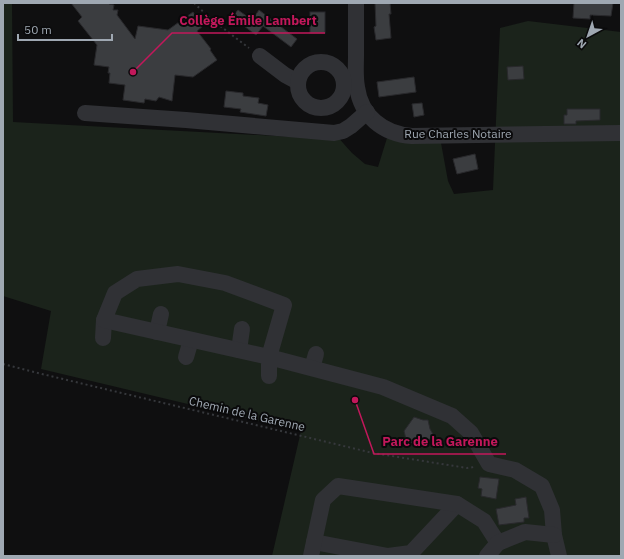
<svg xmlns="http://www.w3.org/2000/svg" width="624" height="559" font-family="'IBM Plex Sans',sans-serif">
	<style>
		.green { fill: #1b231b }
		.building { fill: #3b3d40; stroke: #29292c }
		.lines { fill: none; stroke-linecap: round; stroke-linejoin: round }
		.path { stroke: #36383c; stroke-width: 2; stroke-dasharray: 2 3; stroke-linecap: butt }
		.minor { stroke: #303135; stroke-width: 16 }
		.labels { text-anchor: middle; stroke-width: 4; stroke-linejoin: round; paint-order: stroke }
		.street-label { font-size: 12px; fill: #9fa8b2; stroke: #0a0a0b }
		.leader { fill: none; stroke: #c2185b; stroke-width: 1.5 }
		.callout-dot { fill: #c2185b; stroke: #0a0a0b; stroke-width: 1.5 }
		.callout-label { font-size: 13px; text-anchor: middle; font-weight: bold; fill: #c2185b; stroke: #0a0a0b; stroke-width: 4; stroke-linejoin: round; paint-order: stroke }
	</style>
	<rect width="100%" height="100%" fill="#0f0f10"/>
	<!-- green -->
	<path class="green" d="M3,3H12L13,122L294,137L335,134L352,153L365,164L378,167L387,138L441,143L448,181L454,194L493,190L500,28L528,21L621,32V556H272L301,431L41,369L51,311L3,296Z"/>
	<!-- building -->
	<g class="building">
		<path d="M71,3H108L109,4L114,5L113,10H118L117,15L135,39L138,26L168,30L193,12L203,26L197,31L211,49L210,50L217,60L193,77L175,75L172,101L159,97L156,101L145,99L144,103L123,100L125,85L109,83L110,73H108L109,67L94,65L97,45L78,21L82,17Z"/>
		<path d="M375,3H390L391,14H389L391,38L376,40L374,27L376,26Z"/>
		<path d="M574,3H613L611,16L590,15V19L573,18Z"/>
		<path d="M238,10L252,20L259,10L297,39L291,47L263,26L256,35L232,17Z"/>
		<rect x="310" y="12" width="15" height="21"/>
		<path d="M523,66L524,79L508,80L507,67Z"/>
		<path d="M414,77L416,92L379,97L377,82Z"/>
		<path d="M226,91L243,93V96L259,98L258,103L268,105L266,116L240,112L241,109L224,107Z"/>
		<path d="M422,103L424,115L414,117L412,104Z"/>
		<path d="M567,109H600V120L576,121V124H564V115H567Z"/>
		<path d="M475,154L478,169L457,174L453,159Z"/>
		<path d="M414,417L423,420H428L430,429L434,436L427,441L423,448L416,444L407,443L404,431Z"/>
		<path d="M480,477L499,479L496,499L481,496L482,489L478,488Z"/>
		<path d="M526,497L529,518H524V522L499,525L496,509L516,505L515,499Z"/>
	</g>
	<g class="lines">
		<!-- path -->
		<g class="path">
			<path d="M194,3L211,19L249,48"/>
			<path d="M3,364L42,374L373,453L467,468L474,467"/>
		</g>
		<!-- minor -->
		<g class="minor">
			<path d="M356,3C356,21 356,38 356,56C356,66 355,76 357,87C361,116 383,134 412,136L621,133"/>
			<path d="M260,56L285,75L298,82"/>
			<circle cx="321" cy="85" r="23"/>
			<path d="M85,113L186,120L334,133L343,131L351,126L367,112"/>
			<path d="M157,332L161,314"/>
			<path d="M103,338L104,320"/>
			<path d="M239,350L242,329"/>
			<path d="M186,357L191,340"/>
			<path d="M312,368L316,354"/>
			<path d="M269,376V357L284,305L225,283L178,274L137,279L115,293L104,320L269,357L383,387L452,416L471,433L489,464L515,470L542,486L552,510L554,535L559,556"/>
			<path d="M314,542L388,556L411,553L457,504"/>
			<path d="M311,556L323,500L338,486L457,504L484,521L498,543"/>
			<path d="M487,556L498,543L525,532L554,535"/>
		</g>
	</g>
	<g class="labels">
		<!-- street labels -->
		<g class="street-label">
			<text x="458" y="138">Rue Charles Notaire</text>
			<text transform="translate(247 414) rotate(13)" y="4">Chemin de la Garenne</text>
		</g>
	</g>
	<!-- callouts -->
	<path class="leader" d="M133 72L172 33H325M355 400L374 454H506"/>
	<g class="callout-dot">
		<circle cx="133" cy="72" r="4"/>
		<circle cx="355" cy="400" r="4"/>
	</g>
	<g class="callout-label">
		<text x="248" y="25">Collège Émile Lambert</text>
		<text x="440" y="446">Parc de la Garenne</text>
	</g>
	<!-- border -->
	<rect width="624" height="559" fill="none" stroke="#9fa8b2" stroke-width="8"/>
	<!-- north arrow -->
	<g transform="translate(588 36) rotate(220)" stroke="#0a0a0b" stroke-width="3" paint-order="stroke">
	<path d="M0-3L7 15L0 10L-7 15Z" fill="#9fa8b2"/>
	<text y="-6" font-size="11" font-weight="bold" text-anchor="middle" fill="#9fa8b2">N</text>
	</g>
	<!-- scale -->
	<path d="M18 34v6h94v-6" fill="none" stroke="#9fa8b2" stroke-width="2"/>
	<text x="24" y="34" font-size="12" fill="#9fa8b2" stroke="#0a0a0b" stroke-width="3" paint-order="stroke">50 m</text>
</svg>
